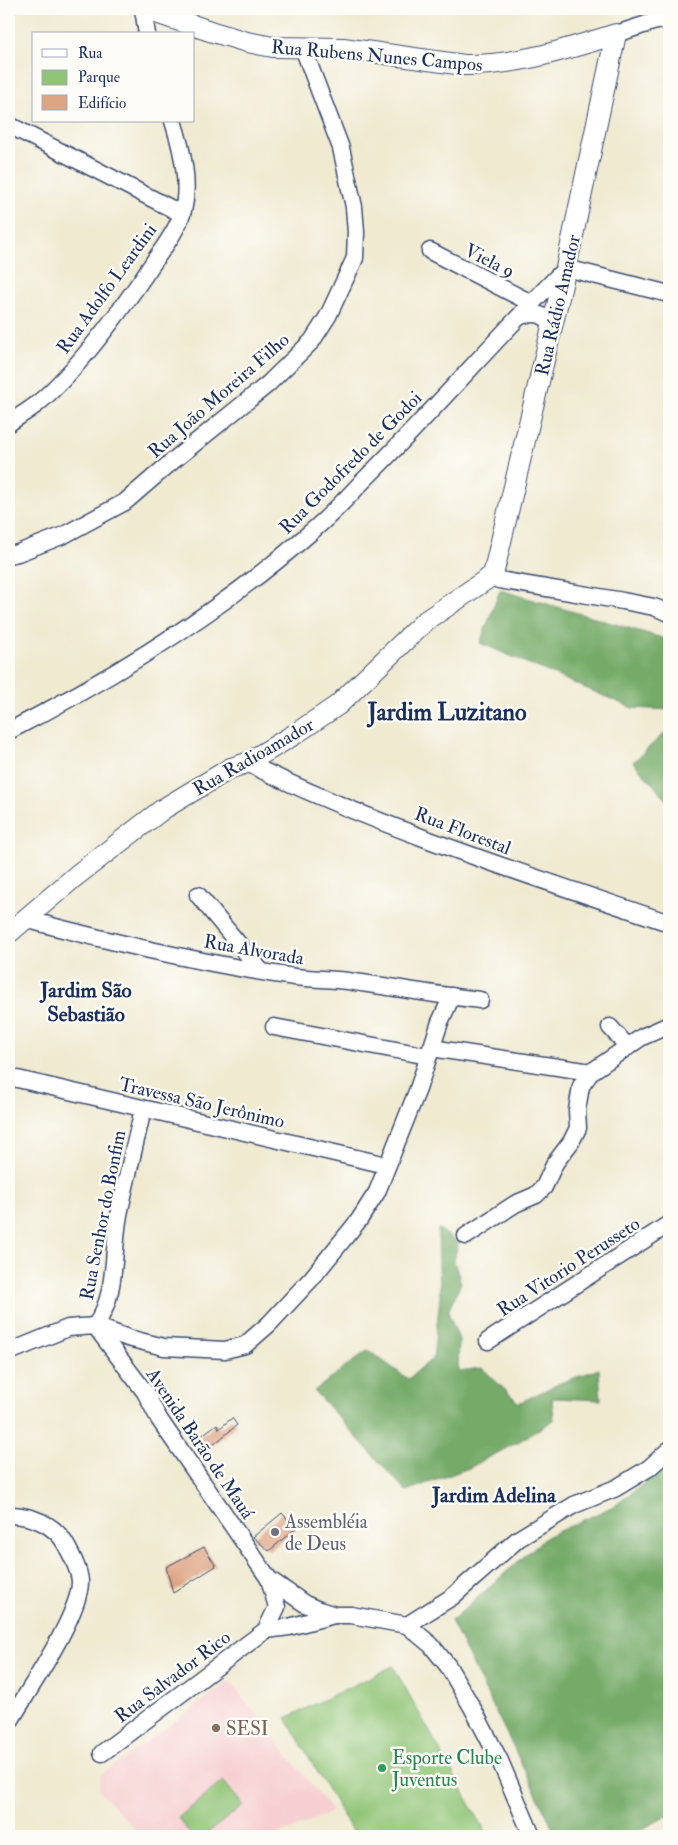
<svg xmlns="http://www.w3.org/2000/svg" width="678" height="1845" font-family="'IM FELL Double Pica',serif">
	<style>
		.built { fill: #f7cfd2 }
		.green { fill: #90c476; stroke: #567a6a }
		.forest { fill: #74aa67; stroke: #486c62 }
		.building { fill: #dea585 }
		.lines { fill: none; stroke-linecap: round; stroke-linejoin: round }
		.minor-casing { stroke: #3b4b6f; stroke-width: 19 }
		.tertiary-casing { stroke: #3b4b6f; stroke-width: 22 }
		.minor { stroke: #fff; stroke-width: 16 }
		.tertiary { stroke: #fff; stroke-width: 20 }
		.worship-dot { fill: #6b7280; stroke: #fdfcf7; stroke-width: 2 }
		.education-dot { fill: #8d6e63; stroke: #fdfcf7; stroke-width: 2 }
		.leisure-dot { fill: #2e9e5b; stroke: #fdfcf7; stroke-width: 2 }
		.labels { text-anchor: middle; stroke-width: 5; stroke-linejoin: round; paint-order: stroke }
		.street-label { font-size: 19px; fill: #1b2f5e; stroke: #fdfcf7 }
		.worship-label { font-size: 19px; fill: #5b616d; stroke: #fdfcf7; text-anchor: start }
		.education-label { font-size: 19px; fill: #785e54; stroke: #fdfcf7; text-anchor: start }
		.leisure-label { font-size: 19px; fill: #27864d; stroke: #fdfcf7; text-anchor: start }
		.quarter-label { font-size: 21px; font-weight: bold; fill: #1b2f5e; stroke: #fdfcf7 }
		.district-label { font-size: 24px; font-weight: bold; fill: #1b2f5e; stroke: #fdfcf7 }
	</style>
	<rect width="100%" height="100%" fill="#fdfcf7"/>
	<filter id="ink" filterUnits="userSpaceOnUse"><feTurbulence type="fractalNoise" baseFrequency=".02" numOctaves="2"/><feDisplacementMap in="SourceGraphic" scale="10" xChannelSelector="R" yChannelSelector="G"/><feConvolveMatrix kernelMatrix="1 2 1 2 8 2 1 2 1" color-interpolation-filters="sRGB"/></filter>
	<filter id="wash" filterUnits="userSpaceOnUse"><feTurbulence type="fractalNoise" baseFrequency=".0096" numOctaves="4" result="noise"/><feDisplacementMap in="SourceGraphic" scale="20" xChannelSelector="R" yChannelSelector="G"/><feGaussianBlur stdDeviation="1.12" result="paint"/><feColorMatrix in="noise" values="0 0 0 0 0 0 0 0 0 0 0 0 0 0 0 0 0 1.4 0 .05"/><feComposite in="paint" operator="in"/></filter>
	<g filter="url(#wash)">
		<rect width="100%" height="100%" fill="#f0ead1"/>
		<!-- built -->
		<path class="built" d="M230,1681L332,1811L301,1826L273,1836H141L99,1790L101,1775Z"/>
		<!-- green -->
		<g class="green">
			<path d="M393,1666L488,1836H355L286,1718Z"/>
			<path d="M223,1781L243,1805L204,1836H192L178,1818Z"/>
		</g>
		<!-- forest -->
		<g class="forest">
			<path d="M500,590L669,640V710L632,708L480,643Z"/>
			<path d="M669,729V802L633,762Z"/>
			<path d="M438,1228L458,1243L454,1261L461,1283L448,1312L459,1340L458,1371L482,1368L519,1403L560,1383L599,1369L601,1400L552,1398L554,1420L518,1442L469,1468L406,1491L314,1391L368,1350L408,1379L433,1358L440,1298Z"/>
			<path d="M669,1464V1815L629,1836H557L451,1621L546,1537L616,1505Z"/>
		</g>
		<g id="blocks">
			<!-- building -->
			<g class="building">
				<path d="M232,1418L237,1425L201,1455L193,1442L217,1424L219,1429Z"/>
				<path d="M282,1513L296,1528L269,1551L253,1537Z"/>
				<path d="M204,1547L216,1566L173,1593L166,1567Z"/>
			</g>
		</g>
	</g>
	<g filter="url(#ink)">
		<use href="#blocks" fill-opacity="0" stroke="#3b4b6f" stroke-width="1"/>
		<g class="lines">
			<defs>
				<g id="minor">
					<path d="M143,9L147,34"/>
					<path d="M616,34L653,22L669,19"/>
					<path d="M9,125L182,214"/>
					<path d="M430,251L531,303"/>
					<path d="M520,316C537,313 540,312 553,324"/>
					<path d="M9,423C18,417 28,411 37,404C79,369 122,309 153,263C163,248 176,232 182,214C191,185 182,149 173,121"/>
					<path d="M9,555L18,553L64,535L125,502L169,464L268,384L312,341L328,316L355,258L356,232L354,207L341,148L303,48"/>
					<path d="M493,575L499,580L623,601L654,607L669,613"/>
					<path d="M9,731C116,676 220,612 311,532C329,517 346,499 362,482C432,413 496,338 566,268L669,294"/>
					<path d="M247,763C382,829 528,875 669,923"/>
					<path d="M198,895L261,971"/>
					<path d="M25,919C114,943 204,964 295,977C313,979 331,979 348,981C392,987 436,995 480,1000"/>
					<path d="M274,1027L428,1056"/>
					<path d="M610,1027L628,1047"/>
					<path d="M431,1048L591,1072"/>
					<path d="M9,1077L386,1165"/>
					<path d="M143,1109C135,1145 126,1180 119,1215C112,1252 118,1294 95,1326L128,1338L164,1347L225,1350L245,1345L269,1324L311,1279L359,1220L377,1192L418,1089L440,1022L452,996"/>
					<path d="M466,1236L515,1204L536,1195L544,1187L555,1163L571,1142L578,1128L577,1110L581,1086L591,1072L642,1037L669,1025"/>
					<path d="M488,1341L669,1224"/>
					<path d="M9,1352L68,1328L95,1326L145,1392L159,1419L269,1579L305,1604L319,1610L335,1615H351L407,1625L431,1645L448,1666L473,1709L500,1761L532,1836"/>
					<path d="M9,1515C31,1515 55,1524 66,1545C72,1556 79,1569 80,1581C81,1614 27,1692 9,1723"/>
					<path d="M407,1625L452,1597L518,1539L574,1505L616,1488L649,1468L669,1450"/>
					<path d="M266,1630L289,1627L334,1615"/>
					<path d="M102,1753L266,1630L277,1607L269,1579"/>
				</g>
				<path id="tertiary" d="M9,933L77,875L163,809L231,768L247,763L295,734L338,705L424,622L493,575L566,268L616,34C567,49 516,66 464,65L343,48L273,47L247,42L213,32L144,9"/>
			</defs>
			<!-- minor casing -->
			<use href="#minor" class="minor-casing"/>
			<!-- tertiary casing -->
			<use href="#tertiary" class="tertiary-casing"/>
			<!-- minor -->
			<use href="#minor" class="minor"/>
			<!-- tertiary -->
			<use href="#tertiary" class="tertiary"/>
		</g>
	</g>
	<!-- markers -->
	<circle class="worship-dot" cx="275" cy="1532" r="5"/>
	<circle class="education-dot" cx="216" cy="1728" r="5"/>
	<circle class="leisure-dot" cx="382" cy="1768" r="5"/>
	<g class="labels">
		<!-- street labels -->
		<g class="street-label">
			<text transform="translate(377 55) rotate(5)" y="7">Rua Rubens Nunes Campos</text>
			<text transform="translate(490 260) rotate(27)" y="7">Viela 9</text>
			<text transform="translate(106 288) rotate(-54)" y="7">Rua Adolfo Leardini</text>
			<text transform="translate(557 305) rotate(-77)" y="7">Rua Rádio Amador</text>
			<text transform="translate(218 395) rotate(-41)" y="7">Rua João Moreira Filho</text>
			<text transform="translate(350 462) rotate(-45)" y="7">Rua Godofredo de Godoi</text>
			<text transform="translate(253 756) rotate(-30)" y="7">Rua Radioamador</text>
			<text transform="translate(463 830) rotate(21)" y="7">Rua Florestal</text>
			<text transform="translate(254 949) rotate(10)" y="7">Rua Alvorada</text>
			<text transform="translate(202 1102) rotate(13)" y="7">Travessa São Jerônimo</text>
			<text transform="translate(102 1215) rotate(-79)" y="7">Rua Senhor do Bonfim</text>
			<text transform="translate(568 1266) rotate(-33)" y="7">Rua Vitorio Perusseto</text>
			<text transform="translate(201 1443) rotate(56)" y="7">Avenida Barão de Mauá</text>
			<text transform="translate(172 1676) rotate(-37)" y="7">Rua Salvador Rico</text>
		</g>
		<!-- worship labels -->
		<g class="worship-label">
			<text x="285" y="1528">Assembléia<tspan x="285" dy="22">de Deus</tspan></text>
		</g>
		<!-- education labels -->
		<g class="education-label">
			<text x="226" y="1735">SESI</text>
		</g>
		<!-- leisure labels -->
		<g class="leisure-label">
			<text x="392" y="1764">Esporte Clube<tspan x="392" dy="22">Juventus</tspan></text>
		</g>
		<!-- quarter labels -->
		<g class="quarter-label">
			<text x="86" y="997">Jardim São<tspan x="86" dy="24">Sebastião</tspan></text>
			<text x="494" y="1502">Jardim Adelina</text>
		</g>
		<!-- district labels -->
		<g class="district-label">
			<text x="447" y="720">Jardim Luzitano</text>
		</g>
	</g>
	<!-- margin -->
	<rect width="678" height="1845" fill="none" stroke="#fdfcf7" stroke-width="30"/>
	<!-- legend -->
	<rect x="32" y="32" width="162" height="90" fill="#fdfcf7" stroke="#a3aaba"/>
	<rect x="42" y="49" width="25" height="8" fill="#ffffff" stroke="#a3aaba"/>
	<text x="78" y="58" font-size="15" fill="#1b2f5e">Rua</text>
	<rect x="42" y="70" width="25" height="15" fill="#90c476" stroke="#a3aaba"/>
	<text x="78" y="82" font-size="15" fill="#1b2f5e">Parque</text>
	<rect x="42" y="95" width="25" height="15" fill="#dea585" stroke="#a3aaba"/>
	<text x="78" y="108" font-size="15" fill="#1b2f5e">Edifício</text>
</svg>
